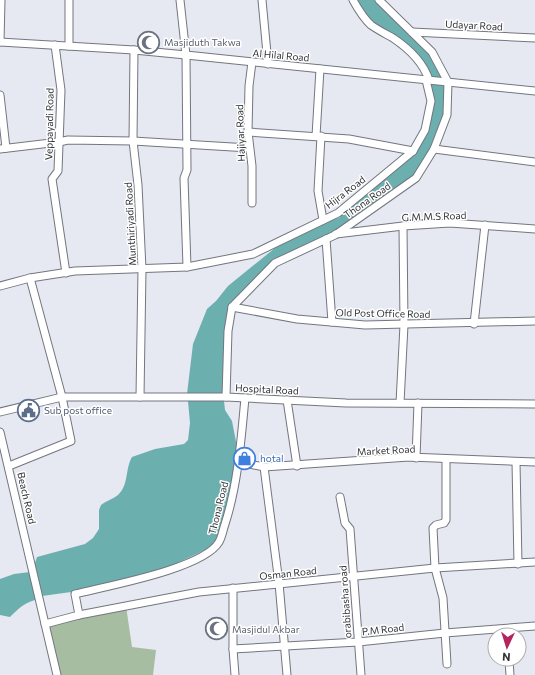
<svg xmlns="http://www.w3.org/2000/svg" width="535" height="675" font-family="Commissioner,sans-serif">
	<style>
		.green { fill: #a6bda1 }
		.water { fill: #6bafaf }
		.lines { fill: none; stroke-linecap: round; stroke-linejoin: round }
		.minor-casing { stroke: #74767f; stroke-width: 9 }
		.minor { stroke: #fff; stroke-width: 7 }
		.labels { text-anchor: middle; stroke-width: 3; stroke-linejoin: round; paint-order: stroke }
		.street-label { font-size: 10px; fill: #323337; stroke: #fff }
		.worship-label { font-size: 10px; fill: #5b616d; stroke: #fff; text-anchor: start }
		.service-label { font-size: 10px; fill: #4e5e75; stroke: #fff; text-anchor: start }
		.shop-label { font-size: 10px; fill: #366cbe; stroke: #fff; text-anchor: start }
	</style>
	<rect width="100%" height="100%" fill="#e6e8f2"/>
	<!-- green -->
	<path class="green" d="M126,606L132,647L156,650L153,675H57L45,624Z"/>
	<!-- water -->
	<g class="water">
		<path d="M353,0H379L432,52L448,85L447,112L434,149L417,176L335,235L281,257L232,307L223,393L187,394L193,344L207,309L216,301L228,286L275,248L323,220L339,218L355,199L392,173L409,159L425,130L433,93L426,71L418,60L372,26Z"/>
		<path d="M188,401H224L225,410L232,421L237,447L234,465L235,470L219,542L207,549L171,566L100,588L42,596L33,569L37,557L85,544L93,538L99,529V510L101,505C106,501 113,499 118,495C129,485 125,469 132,457L155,449L184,444L188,440L190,423Z"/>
		<path d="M30,572L39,599C25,602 20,607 10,617L0,615V579L14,574Z"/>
	</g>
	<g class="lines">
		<defs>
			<g id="minor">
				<path d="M69,0V46"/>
				<path d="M180,0L186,55L187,170L184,178L187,267"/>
				<path d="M262,0L268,64"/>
				<path d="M353,0C358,9 363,18 371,25C378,30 386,34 393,38C408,48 423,62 429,80"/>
				<path d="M412,32L535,38"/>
				<path d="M0,42L134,50L186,55L535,91"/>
				<path d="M0,42L1,0"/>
				<path d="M55,45L61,90L58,171L52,179L66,273"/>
				<path d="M134,50L133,141L138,185L142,269L140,397"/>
				<path d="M0,95L6,148"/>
				<path d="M248,132L349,139L413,151"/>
				<path d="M316,136L320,69"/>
				<path d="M321,136L318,191L323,220"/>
				<path d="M0,149L59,142L68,140L133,141L249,148"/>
				<path d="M434,149L535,162"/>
				<path d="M252,203V166L248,132L249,86L252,62"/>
				<path d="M336,234L403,226L450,223L535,229"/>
				<path d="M326,239L332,322"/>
				<path d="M0,286L30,278L75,271L187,267L253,254L338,213L413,151L425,130L431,101L426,80"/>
				<path d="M232,307L297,319L365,325L535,321"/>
				<path d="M474,324L485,225"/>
				<path d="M226,397L228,331L232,307L275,263L335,235L416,178L434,149L447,115L448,82L432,52L379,0"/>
				<path d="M287,400L297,466"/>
				<path d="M400,403L404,325L403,226"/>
				<path d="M0,412L62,397H226L346,403L535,404"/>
				<path d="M0,432L57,675"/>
				<path d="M416,458L418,403"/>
				<path d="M446,459V520L444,523L436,525L433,528L435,568L443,598L447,664"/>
				<path d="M239,462L264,467L409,457L535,462"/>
				<path d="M516,462L518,564"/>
				<path d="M9,466L71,441L62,397L30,278"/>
				<path d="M264,467L279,583L287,675"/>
				<path d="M340,497L345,523L350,529L361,675"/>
				<path d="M233,588V649L235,675"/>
				<path d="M79,615L75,594C106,586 203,569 219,542C222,537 223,530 225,524C238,484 241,440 245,398"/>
				<path d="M45,624L79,615L199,592L435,568L535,562"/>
				<path d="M233,649L358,642L445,633L535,626"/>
				<path d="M510,675L509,660L513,659"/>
			</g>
		</defs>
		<!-- minor casing -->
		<use href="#minor" class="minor-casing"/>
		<!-- minor -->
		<use href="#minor" class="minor"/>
	</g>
	<!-- icons -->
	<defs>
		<symbol id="mosque-ring" viewBox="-11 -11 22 22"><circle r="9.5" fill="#fff" stroke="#6b7280" stroke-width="1.5"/><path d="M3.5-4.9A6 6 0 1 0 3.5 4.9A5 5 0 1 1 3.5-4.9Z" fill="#6b7280"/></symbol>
		<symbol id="civic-ring" viewBox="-11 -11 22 22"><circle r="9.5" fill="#fff" stroke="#5c6f8a" stroke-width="1.5"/><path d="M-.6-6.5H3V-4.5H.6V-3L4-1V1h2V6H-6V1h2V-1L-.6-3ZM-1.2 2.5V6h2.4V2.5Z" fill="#5c6f8a"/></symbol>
		<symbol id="shop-ring" viewBox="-11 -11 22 22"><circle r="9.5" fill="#fff" stroke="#3f7fe0" stroke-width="1.5"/><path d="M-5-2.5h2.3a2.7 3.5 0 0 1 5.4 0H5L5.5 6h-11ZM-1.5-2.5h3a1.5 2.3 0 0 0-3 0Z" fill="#3f7fe0"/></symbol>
	</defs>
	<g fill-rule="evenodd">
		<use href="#mosque-ring" x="136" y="30" width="25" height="25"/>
		<use href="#civic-ring" x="16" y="398" width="25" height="25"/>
		<use href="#shop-ring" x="232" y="446" width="25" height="25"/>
		<use href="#mosque-ring" x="204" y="616" width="25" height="25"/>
	</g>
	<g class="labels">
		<!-- street labels -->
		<g class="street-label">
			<text transform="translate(474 25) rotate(3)" y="4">Udayar Road</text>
			<text transform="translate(281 55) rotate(5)" y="4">Al Hilal Road</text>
			<text transform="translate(49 124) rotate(-89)" y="4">Veppayadi Road</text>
			<text transform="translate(240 133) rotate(-92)" y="4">Hajiyar Road</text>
			<text transform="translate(345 192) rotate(-37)" y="4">Hijra Road</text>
			<text transform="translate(367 200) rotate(-35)" y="4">Thona Road</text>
			<text transform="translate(434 216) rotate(-2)" y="4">G.M.M.S Road</text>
			<text transform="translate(130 224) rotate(-93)" y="4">Munthiriyadi Road</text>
			<text transform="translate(383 313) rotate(1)" y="4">Old Post Office Road</text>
			<text transform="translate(267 389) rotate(3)" y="4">Hospital Road</text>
			<text transform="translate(386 450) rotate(-3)" y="4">Market Road</text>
			<text transform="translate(27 498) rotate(77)" y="4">Beach Road</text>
			<text transform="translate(218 508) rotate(-76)" y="4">Thona Road</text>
			<text transform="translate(288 573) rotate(-6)" y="4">Osman Road</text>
			<text transform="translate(345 602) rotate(-94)" y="4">orabibasha road</text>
			<text transform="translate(383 629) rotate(-6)" y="4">P.M Road</text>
		</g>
		<!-- worship labels -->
		<g class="worship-label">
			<text x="164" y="46">Masjiduth Takwa</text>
			<text x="232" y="633">Masjidul Akbar</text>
		</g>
		<!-- service labels -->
		<g class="service-label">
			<text x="44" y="414">Sub post office</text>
		</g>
		<!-- shop labels -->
		<g class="shop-label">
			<text x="260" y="462">hotal</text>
		</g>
	</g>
	<!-- north arrow -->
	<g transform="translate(507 647) rotate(184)"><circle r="19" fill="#ffffff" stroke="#adadaf"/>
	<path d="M0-3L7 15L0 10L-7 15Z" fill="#b2255d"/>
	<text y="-6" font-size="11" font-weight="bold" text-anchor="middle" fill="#323337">N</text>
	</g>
</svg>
